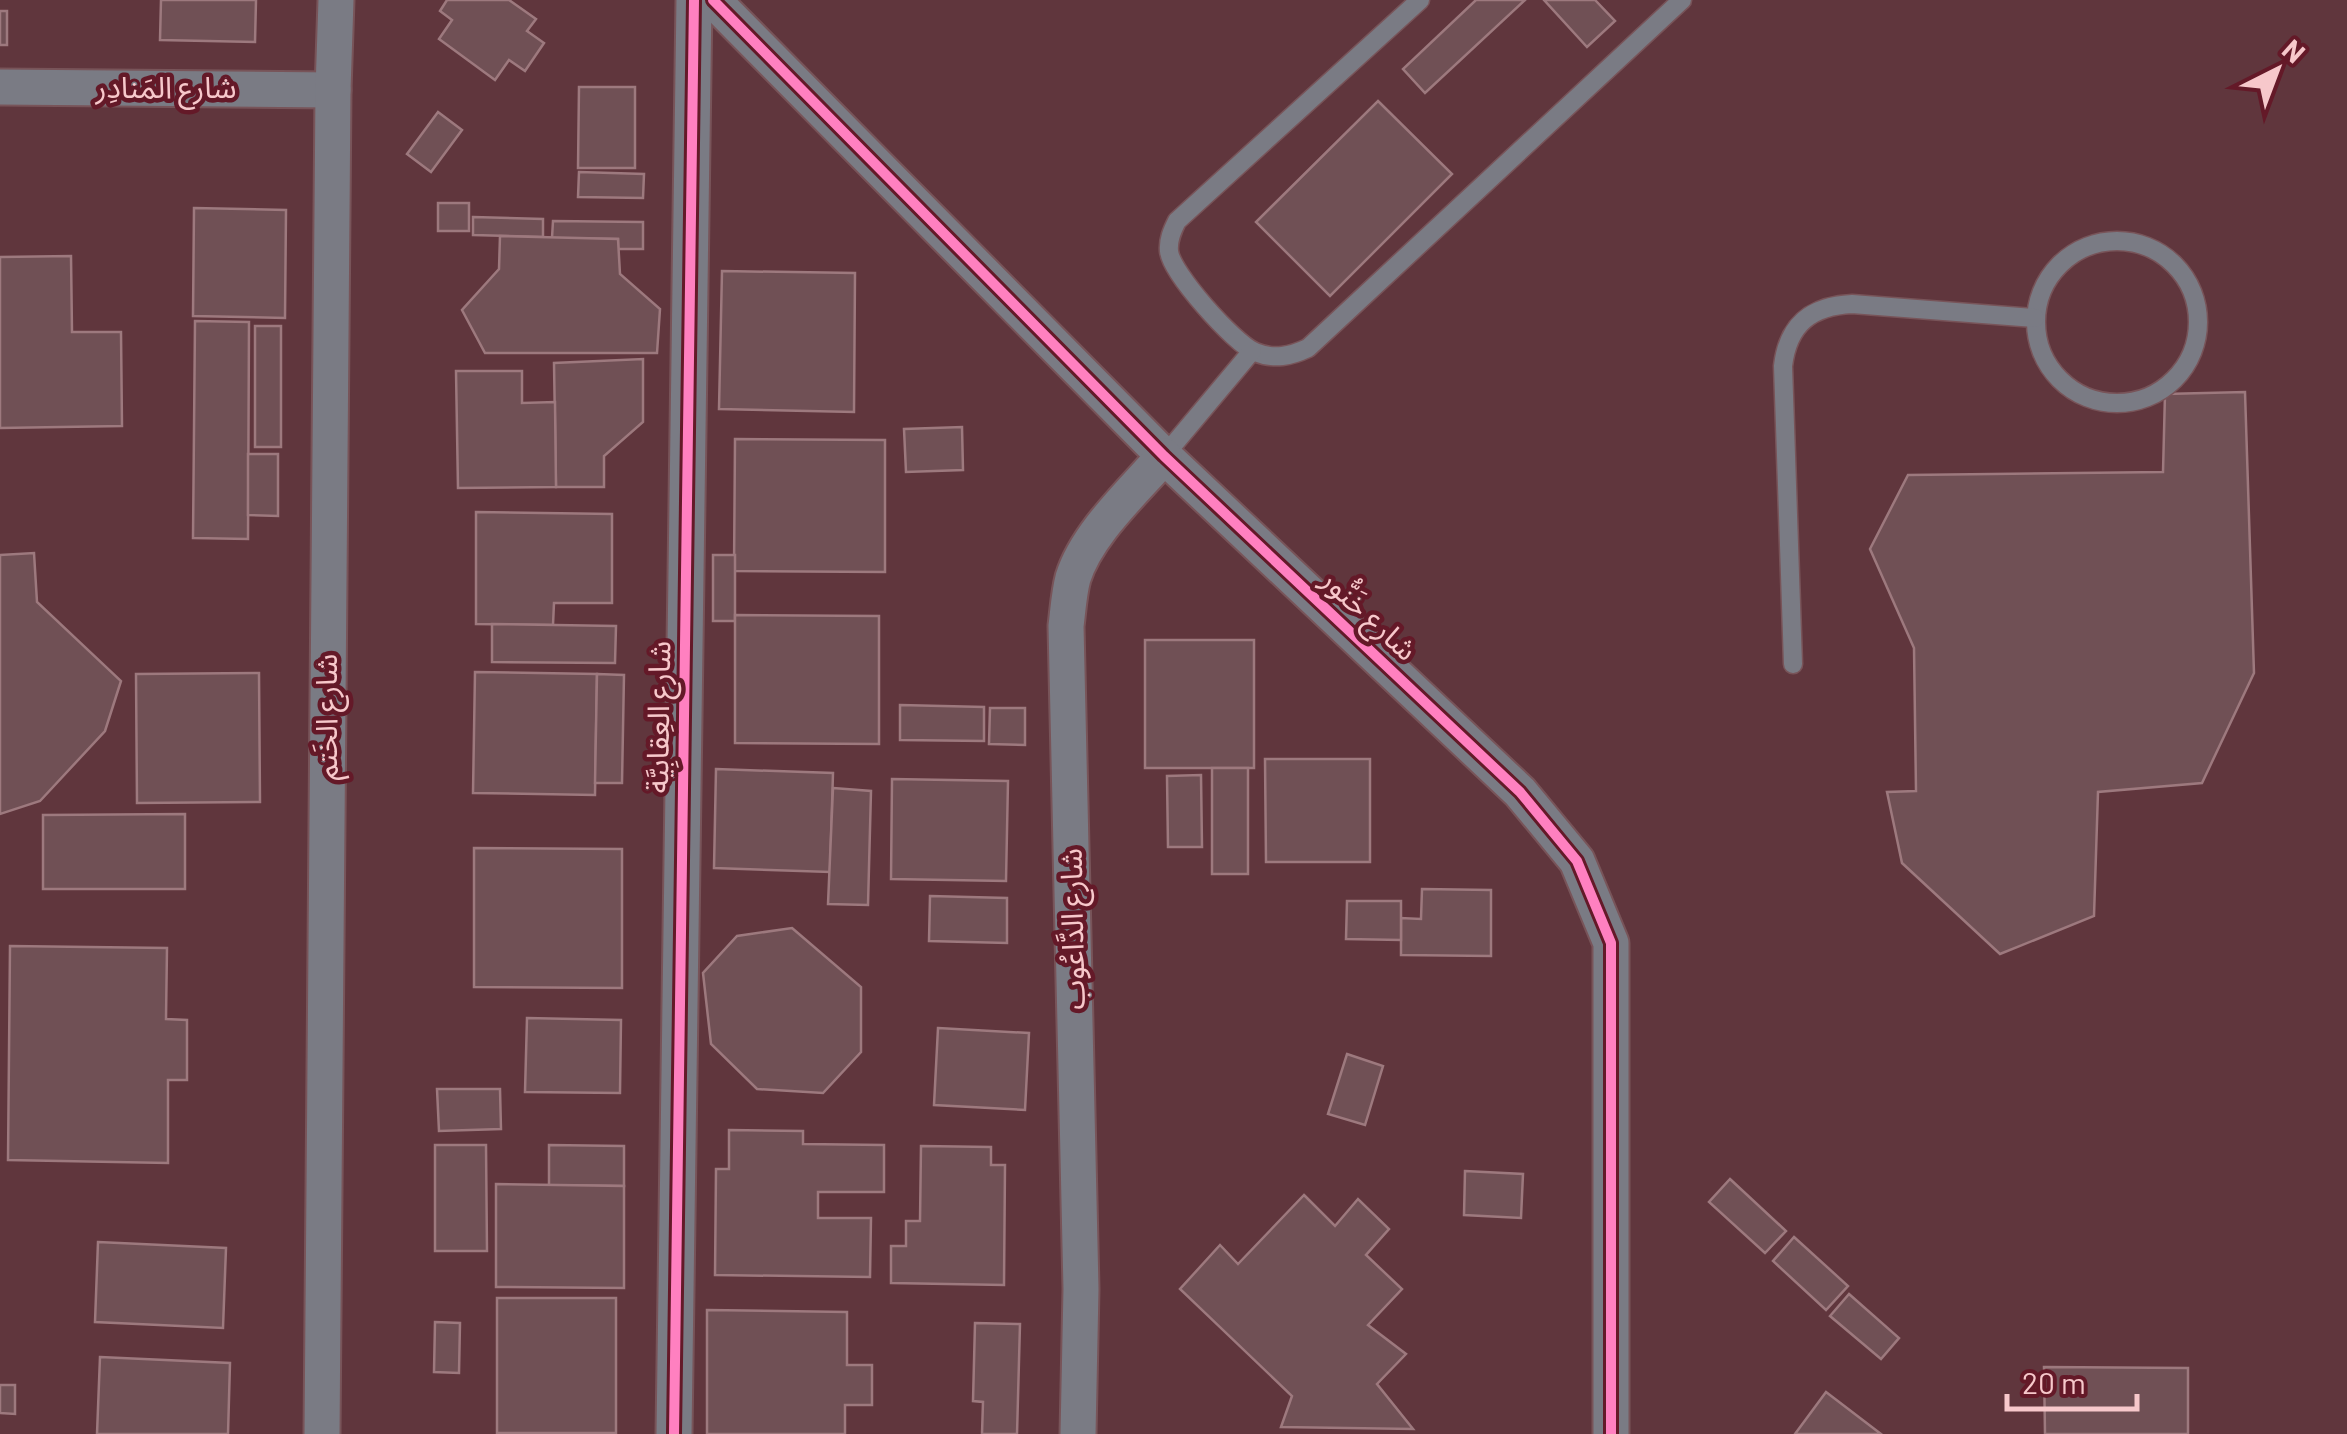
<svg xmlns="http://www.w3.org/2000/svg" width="2347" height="1434" font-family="Barlow,'Noto Sans Arabic',sans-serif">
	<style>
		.building { fill: #705055; stroke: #9d797e; stroke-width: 2.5 }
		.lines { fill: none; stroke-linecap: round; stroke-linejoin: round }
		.service-casing { stroke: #785459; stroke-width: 21 }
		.minor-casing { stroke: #785459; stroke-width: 39 }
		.service { stroke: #7a7b84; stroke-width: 18 }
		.minor { stroke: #7a7b84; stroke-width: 35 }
		.cycleway-casing { stroke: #641928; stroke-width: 16 }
		.cycleway { stroke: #ff80c0; stroke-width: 10 }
		.labels { text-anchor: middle; stroke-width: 9; stroke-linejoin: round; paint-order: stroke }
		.street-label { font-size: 30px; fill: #f7c8cb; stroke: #641928 }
	</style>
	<rect width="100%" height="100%" fill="#60363d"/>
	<!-- building -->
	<g class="building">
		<path d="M161,0H256L255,42L160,40Z"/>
		<path d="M447,0H509L536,19L527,31L544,43L525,71L509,60L495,80L439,39L452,20L440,11Z"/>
		<path d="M1476,0H1525L1425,93L1403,69Z"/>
		<path d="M1544,0H1595L1615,21L1587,47Z"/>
		<rect x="0" y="11" width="7" height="34"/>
		<path d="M579,87H635V168H578Z"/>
		<path d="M1378,101L1452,174L1330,296L1256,222Z"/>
		<path d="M438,112L462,130L431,172L407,154Z"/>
		<path d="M579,172L644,174L643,198L578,197Z"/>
		<rect x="438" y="203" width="31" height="28"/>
		<path d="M194,208L286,210L285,318L193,316Z"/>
		<path d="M473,217L543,219V237L473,235Z"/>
		<path d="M553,221L643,222V249H618V239L552,238Z"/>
		<path d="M500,236L618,239L620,274L660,309L657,353H485L462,310L499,269Z"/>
		<path d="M71,256L72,332H121L122,426L0,428V257Z"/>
		<path d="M722,271L855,273L854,412L719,409Z"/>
		<path d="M195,321L249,322L248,539L193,538Z"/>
		<rect x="255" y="326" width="26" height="121"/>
		<path d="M643,359V422L604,456V487H556L554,363Z"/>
		<path d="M456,371H522V403L555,402L556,487L458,488Z"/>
		<path d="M2245,392L2254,673L2202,783L2098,792L2094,916L2000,954L1902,863L1887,792L1916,791L1914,648L1870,549L1908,475L2163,472L2165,394Z"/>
		<path d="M962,427L963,470L906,472L904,429Z"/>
		<path d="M735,439L885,440V572L734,571Z"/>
		<path d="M248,454H278V516L248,515Z"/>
		<path d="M476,512L612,514V603H554L553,625L476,624Z"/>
		<path d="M34,553L37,602L121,681L105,731L40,801L0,814V555Z"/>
		<rect x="713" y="555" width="22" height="66"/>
		<path d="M735,615L879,616V744L735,743Z"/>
		<path d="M492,624L616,626L615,663L492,662Z"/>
		<rect x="1145" y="640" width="109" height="128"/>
		<path d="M475,672L597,674L595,795L473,793Z"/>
		<path d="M259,673L260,802L137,803L136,674Z"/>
		<path d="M597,674L624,675L622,783H595Z"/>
		<path d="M900,705L984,707V741L900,740Z"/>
		<path d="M990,708H1025V745L989,744Z"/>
		<path d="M1265,759H1370V862H1266Z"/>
		<rect x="1212" y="768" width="36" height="106"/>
		<path d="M716,769L833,773L830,872L714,868Z"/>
		<path d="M1201,775L1202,847H1168L1167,776Z"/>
		<path d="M892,779L1008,781L1006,881L891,879Z"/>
		<path d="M833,788L871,791L868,905L828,904Z"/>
		<path d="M185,814V889H43V815Z"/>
		<path d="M474,848L622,849V988L474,987Z"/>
		<path d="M1422,889L1491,890V956L1401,955V918L1421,919Z"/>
		<path d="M930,896L1007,898V943L929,941Z"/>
		<path d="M1347,901H1401V940L1346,939Z"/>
		<path d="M792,928L861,987V1052L823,1093L757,1089L711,1044L703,973L737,936Z"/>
		<path d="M10,946L167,948L166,1019L187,1020V1080H168V1163L8,1160Z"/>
		<path d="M527,1018L621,1020L620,1093L525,1092Z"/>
		<path d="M938,1028L1029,1033L1025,1110L934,1105Z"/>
		<path d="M1347,1054L1383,1066L1365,1125L1328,1114Z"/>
		<path d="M437,1089H500L501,1129L439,1131Z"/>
		<path d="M729,1130L803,1131V1144L884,1145V1192H818V1218H871L870,1277L715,1275L716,1169H729Z"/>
		<path d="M435,1145H486L487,1251H435Z"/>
		<path d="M549,1145L624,1146V1186L549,1185Z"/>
		<path d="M921,1146L991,1147V1165H1005L1004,1285L891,1283V1246H906V1221H920Z"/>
		<path d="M1465,1171L1523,1174L1521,1218L1464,1215Z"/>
		<path d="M1730,1179L1786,1231L1765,1253L1709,1202Z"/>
		<path d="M496,1184L624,1186V1288L496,1287Z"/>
		<path d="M1304,1195L1335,1226L1358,1199L1389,1229L1366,1255L1402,1289L1368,1325L1406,1354L1377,1384L1413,1429L1281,1427L1292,1396L1180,1289L1220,1245L1238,1264Z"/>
		<path d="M1794,1237L1848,1286L1826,1310L1773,1261Z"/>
		<path d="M98,1242L226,1248L223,1328L95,1322Z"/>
		<path d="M1849,1294L1899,1338L1881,1359L1830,1316Z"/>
		<rect x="497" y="1298" width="119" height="135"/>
		<path d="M707,1310L847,1312V1365H872V1405H845V1434H707Z"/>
		<path d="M435,1322L460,1323L459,1373L434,1372Z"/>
		<path d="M975,1323L1020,1324L1017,1434H982L983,1402L973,1401Z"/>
		<path d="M100,1357L230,1363L228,1434H97Z"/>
		<path d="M2044,1367L2188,1368V1434H2045Z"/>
		<path d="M0,1385H15V1414L0,1413Z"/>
		<path d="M1826,1392L1881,1434H1795Z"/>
	</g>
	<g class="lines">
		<defs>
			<g id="service">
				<path d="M1420,0L1177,221C1172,231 1168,240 1169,251C1171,273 1234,343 1255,352C1274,360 1291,356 1308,348L1682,0"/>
				<circle cx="2117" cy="322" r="81"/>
				<path d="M1164,456L1252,351"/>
				<path d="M1793,664L1783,366C1788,324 1811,306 1852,304L2035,318"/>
			</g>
			<g id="minor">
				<path d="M713,0L1164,456L1520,792L1577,861L1611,943V1434"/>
				<path d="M0,87L333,90"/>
				<path d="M322,1434L333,90L336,0"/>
				<path d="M674,1434L694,0"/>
				<path d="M1078,1434L1081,1289L1066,626C1068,610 1069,593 1073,578C1087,533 1134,491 1164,456"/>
			</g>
		</defs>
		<!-- service casing -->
		<use href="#service" class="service-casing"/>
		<!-- minor casing -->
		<use href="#minor" class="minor-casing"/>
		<!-- service -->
		<use href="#service" class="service"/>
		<!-- minor -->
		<use href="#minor" class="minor"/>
		<defs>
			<g id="cycleway">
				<path d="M713,0L1164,456L1520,792L1577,861L1611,943V1434"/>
				<path d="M674,1434L694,0"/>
			</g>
		</defs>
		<!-- cycleway casing -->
		<use href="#cycleway" class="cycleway-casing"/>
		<!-- cycleway -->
		<use href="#cycleway" class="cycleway"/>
	</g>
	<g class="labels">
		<!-- street labels -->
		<g class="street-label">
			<text x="166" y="98">شارع المَنادِر</text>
			<text transform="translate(1369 615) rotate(43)" y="10">شارع خَنُّور</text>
			<text transform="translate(327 717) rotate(-90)" y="10">شارع الخَتم</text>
			<text transform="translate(659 717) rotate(-89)" y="10">شارع العِقابِيَّة</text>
			<text transform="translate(1073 929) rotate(-91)" y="10">شارع الدَّاعُوب</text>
		</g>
	</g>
	<!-- north arrow -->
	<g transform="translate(2277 70) rotate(42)" stroke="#641928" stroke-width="8" paint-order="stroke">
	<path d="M0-8L18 38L0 25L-18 38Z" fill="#f7c8cb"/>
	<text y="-15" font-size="28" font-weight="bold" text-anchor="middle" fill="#f7c8cb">N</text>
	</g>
	<!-- scale -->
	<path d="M2007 1394v15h130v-15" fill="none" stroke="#f7c8cb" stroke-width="5"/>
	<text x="2022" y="1394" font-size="30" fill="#f7c8cb" stroke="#641928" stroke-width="8" paint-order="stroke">20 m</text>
</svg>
